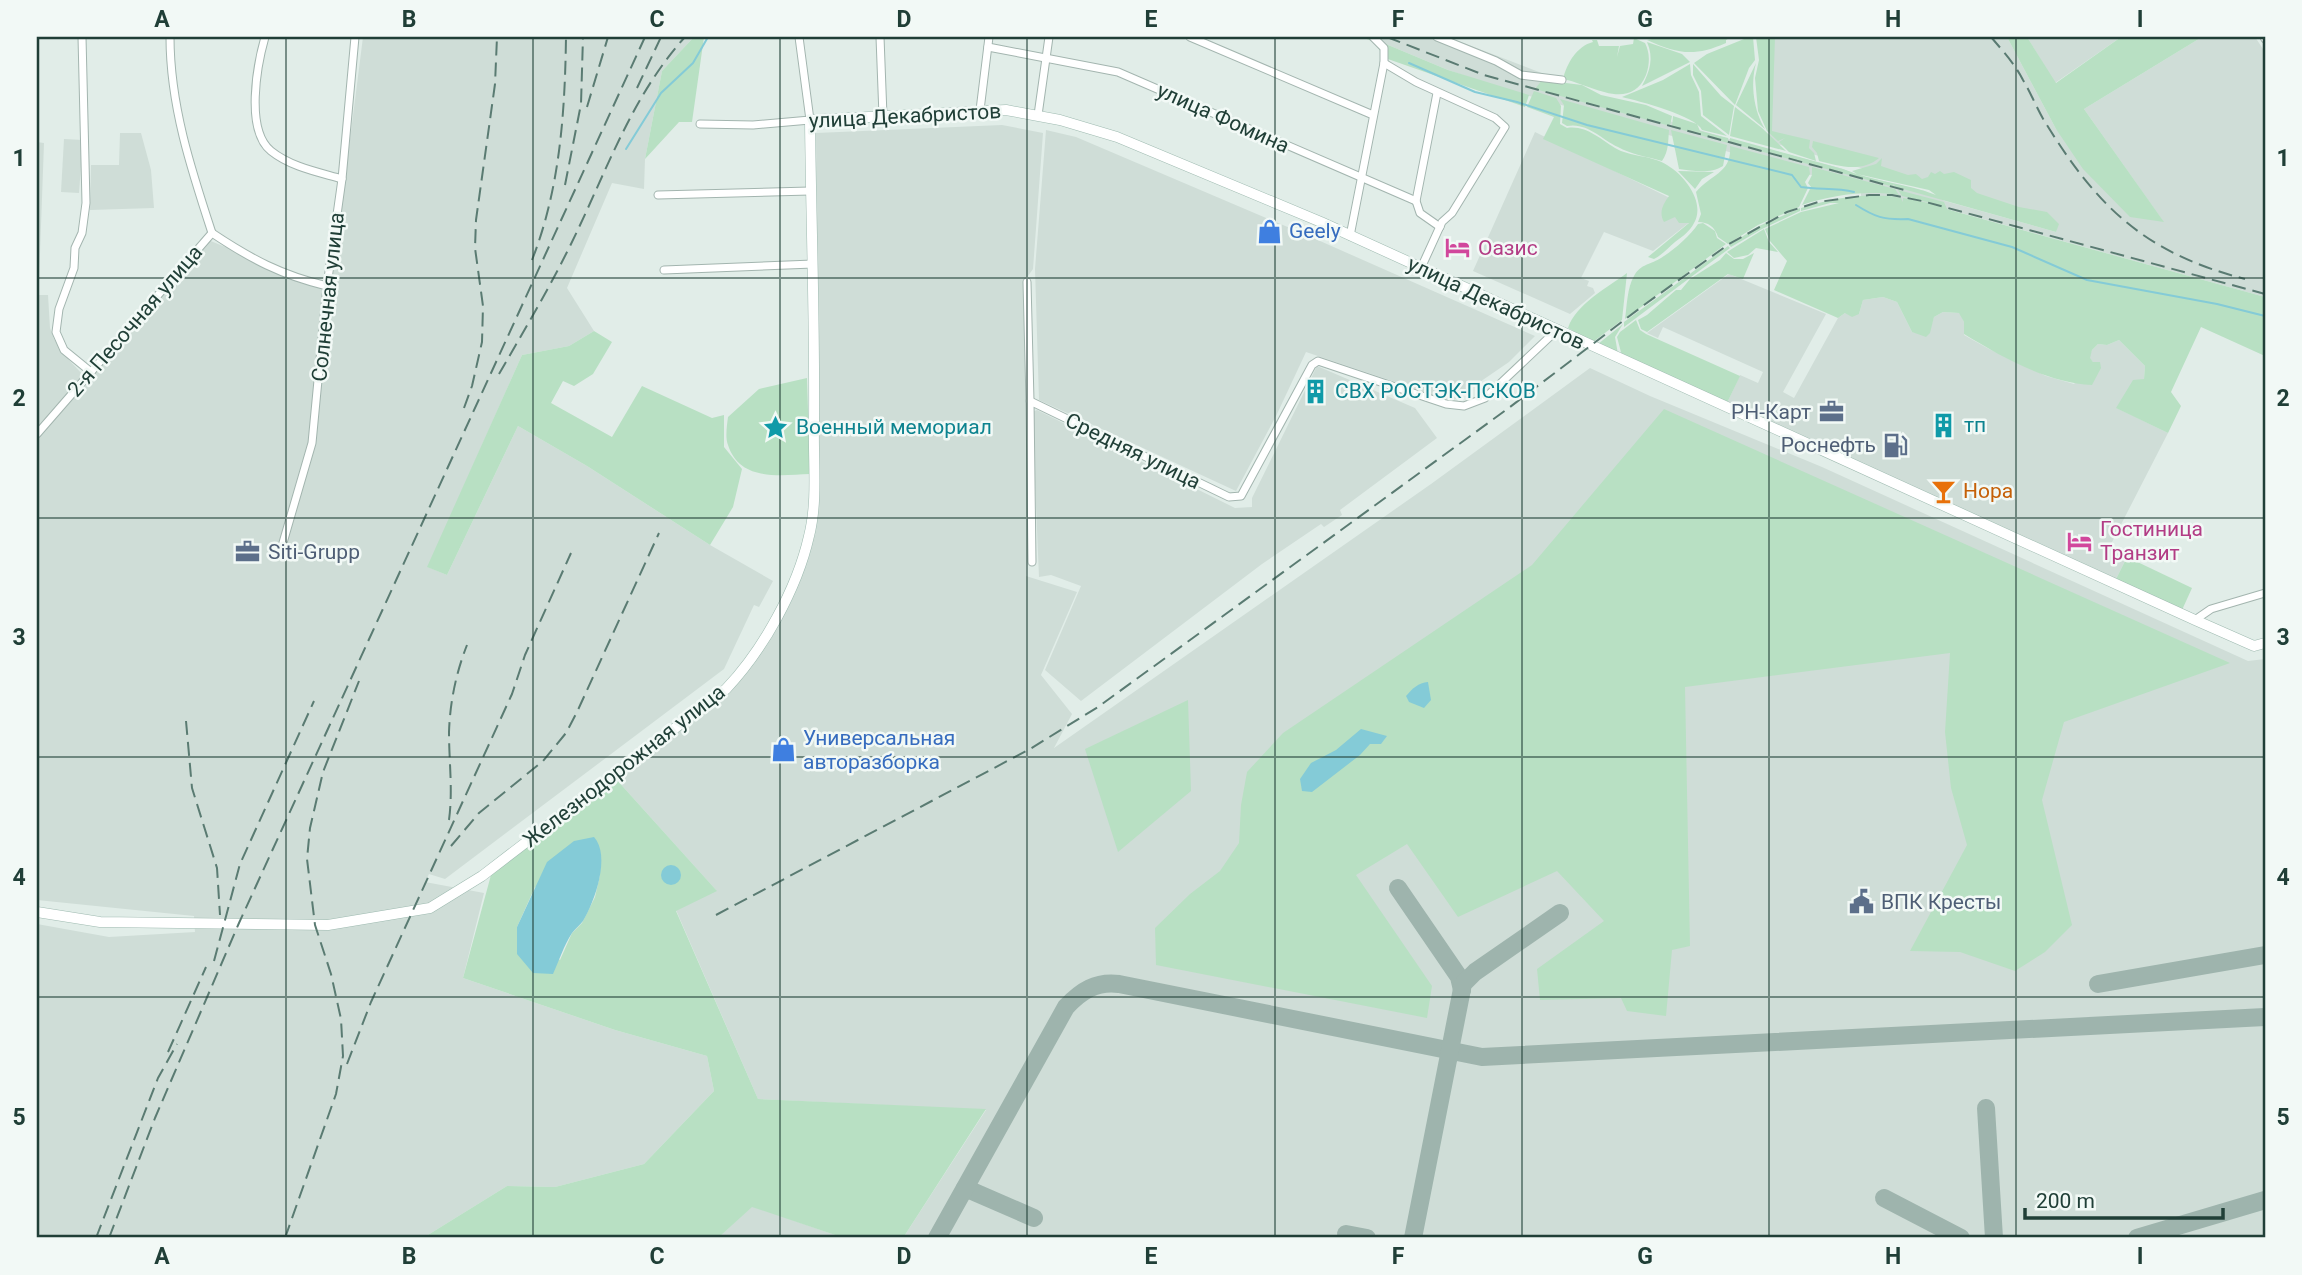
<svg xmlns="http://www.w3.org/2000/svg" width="2302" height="1275" font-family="Roboto,sans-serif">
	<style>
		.built { fill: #cfddd7 }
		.green { fill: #b8e0c3; fill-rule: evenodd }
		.water { fill: #84cbd7 }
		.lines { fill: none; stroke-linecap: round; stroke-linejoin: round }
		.stream { stroke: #84cbd7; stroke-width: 2 }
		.taxiway { stroke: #9eb4ad; stroke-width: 18 }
		.street-casing { stroke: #a3b5af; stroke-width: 9 }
		.secondary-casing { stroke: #9ebab0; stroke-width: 11 }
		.street { stroke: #fff; stroke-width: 7 }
		.secondary { stroke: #fff; stroke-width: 10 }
		.rail { stroke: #5a7b72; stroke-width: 2; stroke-dasharray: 14 7; stroke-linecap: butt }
		.grid { fill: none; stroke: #203f37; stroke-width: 2; stroke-opacity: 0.55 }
		.labels { text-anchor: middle; stroke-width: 5; stroke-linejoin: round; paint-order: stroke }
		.street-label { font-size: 21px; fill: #203f37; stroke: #f2f9f6 }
		.shop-label { font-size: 21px; fill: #366cbe; stroke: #f2f9f6; text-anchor: start }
		.hotel-label { font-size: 21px; fill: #b23c85; stroke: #f2f9f6; text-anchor: start }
		.culture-label { font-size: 21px; fill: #0d838f; stroke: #f2f9f6; text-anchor: start }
		.service-label { font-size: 21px; fill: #4e5e75; stroke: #f2f9f6; text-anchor: end }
		.food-label { font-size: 21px; fill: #c56008; stroke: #f2f9f6; text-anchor: start }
		.neatline { fill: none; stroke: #203f37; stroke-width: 2.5 }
		.grid-label { font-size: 23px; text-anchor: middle; font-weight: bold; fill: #203f37 }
	</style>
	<rect width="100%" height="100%" fill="#e1ede8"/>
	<!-- built -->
	<g class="built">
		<path d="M363,37H694L662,71L645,159L644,189L612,183L567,288L594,331L569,346L522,355L428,567L447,575L518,426L587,466L710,545L773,581L759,607L754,605L724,669L445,879L429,874L425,882L484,893L463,978L615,1030L707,1056L714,1091L644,1164L555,1187L507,1186L423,1238H37V924L109,937L195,932L194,916L37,900V295H48L50,328L54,339L69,360L83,375L89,376L208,240L331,289Z"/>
		<path d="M1369,37H1448L1552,77L1579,94L1726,138L1843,169L1857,175L1925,191L1945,201L2056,232L2057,224L1770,142L1766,37H2007L2056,129L2163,221L2084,109L2202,37H2255L2265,52V297L1947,209L1861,200V189L1501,88L1448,70Z"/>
		<path d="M2027,37H2121L2055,83Z"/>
		<path d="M1002,125L1043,133L1033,269L1025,280L1029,361L1026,576L1077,592L1041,675L1072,714L1054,748L1431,484L1590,368L1650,396L1822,467L2248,661L2265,659V1238H903L986,1110L758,1099L676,910L716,890L616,779L727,692L801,572L818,486L816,133Z"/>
		<path d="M1046,130L1076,137L1311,237L1535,336L1509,362L1452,401L1306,352L1277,414L1236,491L1039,400L1035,269Z"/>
		<path d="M1535,132L1676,201L1691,221L1653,251L1604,232L1581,278L1589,281L1587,286L1593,288L1595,293L1570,314L1473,271Z"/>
		<path d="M120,133H141L151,170L154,208L90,210L91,165H119Z"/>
		<path d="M64,139L83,140L79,193L61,192Z"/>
		<path d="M37,142L44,143L39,281H37Z"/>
		<path d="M1729,274L1826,314L1783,392L1794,398L1838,318L1845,313L1859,314L1863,300L1883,297L1897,302L1912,332L1929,333L1934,317L1943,312L1960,313L1964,322V335L1989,349L2046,376L2074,384L2093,362L2089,358L2092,350L2098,344L2107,345L2119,340L2145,366L2144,379L2117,408L2168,433L2110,546L2128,555L2116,579L1727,403L1740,375L1758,383L1763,372L1663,327L1658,338L1647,333Z"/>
		<path d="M1317,366L1415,408L1437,438L1340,510L1342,515L1324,527L1321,524L1262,564L1081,701L1045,670L1081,586L1051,575L1039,577L1032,412L1037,410L1235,508L1252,507V498Z"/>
		<path d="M752,1206L844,1238H718Z"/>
	</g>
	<!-- green -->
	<g class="green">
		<path d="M694,37H704L692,122H679L645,159L662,71Z"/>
		<path d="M1362,37H1369L1448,70L1529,95L1525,107L1385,58L1374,42Z"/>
		<path d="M1646,37L1720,38L1731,37L1726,40V43C1694,57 1678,54 1647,40L1652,39L1651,37Z"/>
		<path d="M1749,37H1753L1755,60L1749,68L1735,105L1694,63L1707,54Z"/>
		<path d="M1756,37H1775L1772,131L1810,140L1809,148L1814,153L1816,161L1789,152L1779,142L1785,138L1778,141L1767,131L1758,111L1755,78L1759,60Z"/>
		<path d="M2007,37H2027L2056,83L2121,37H2202L2084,109L2164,222L2130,217L2083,169L2056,129Z"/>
		<path d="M1634,38L1645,43C1650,53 1650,64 1646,75C1630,113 1590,84 1563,79C1567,63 1577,46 1593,42L1592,40H1597L1599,46H1619L1617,57L1620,46L1633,44Z"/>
		<path d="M1647,42L1682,54L1690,62L1642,86C1650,71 1654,58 1647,42Z"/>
		<path d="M1756,63C1750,85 1754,111 1765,129L1736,105Z"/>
		<path d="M1690,64L1691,75L1699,92L1701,116L1727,136L1702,130C1696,116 1639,101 1622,97L1663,80Z"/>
		<path d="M1693,64L1721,96L1734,106L1729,135L1703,115L1701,91L1693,75Z"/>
		<path d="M1542,80L1582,85L1601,95L1646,105L1672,116L1670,126L1535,89Z"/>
		<path d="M1534,91L1556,98L1561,106L1560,124L1567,128C1586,125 1600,139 1615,148C1630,157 1652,155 1667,165C1684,175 1706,202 1694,223C1690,231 1682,237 1675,242C1668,248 1662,255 1654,259L1648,257L1689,223H1679L1675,217L1664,222C1658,212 1664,203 1669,196L1543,139L1554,117L1527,107Z"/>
		<path d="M1560,99L1669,130C1668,141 1669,151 1662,161C1648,157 1630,154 1618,147C1601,139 1587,122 1567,126L1562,123L1564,105Z"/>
		<path d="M1735,107L1762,128L1786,151L1730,136Z"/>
		<path d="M1673,116L1697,124L1700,131L1728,138V143L1672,127Z"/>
		<path d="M1671,130L1727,145L1723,166C1711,174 1693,171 1679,169Z"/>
		<path d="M1730,138L1843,169C1874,182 1906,183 1936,195L1929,190L1857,174L1852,171L1876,164L1882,158L1881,166L1908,175L1916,174L1922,179L1928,177L1931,172L1935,174L1940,171L1944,174L1954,172L1971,180V188L1977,193L2019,207L2047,212L2059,224L2056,232L1896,187L1893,184L1894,187L1730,143Z"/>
		<path d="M1813,141L1879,158C1862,173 1838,166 1819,161L1817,153L1812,147Z"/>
		<path d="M1730,146L1809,167L1810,174L1805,182L1808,188L1799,207L1758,225L1728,244L1718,237C1715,227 1708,222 1698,222L1701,214L1696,192C1711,174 1732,173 1730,146Z"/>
		<path d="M1812,167L1895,189L1899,195C1867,190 1832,195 1802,205L1811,187L1808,183L1812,175Z"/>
		<path d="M1678,171L1714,172L1702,179L1695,189Z"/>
		<path d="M1898,190L1944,202L1947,209L1957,212L2265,297V356L2201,327L2171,392L2181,406L2168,433L2116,408L2133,380L2144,379L2145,366L2119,340L2107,345L2098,344L2092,350L2090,358L2093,362H2100L2101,368L2092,385C2047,383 2002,357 1964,334V322L1959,313L1943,312L1934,317L1930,333L1926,337L1912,332L1897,302L1883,297L1863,300L1859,314L1852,317L1845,313L1838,318L1774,290L1787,261L1770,241L1765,229L1801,212L1839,203H1830L1801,211V208C1833,198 1868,192 1901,198L1903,202V198L1939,205L1902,196Z"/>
		<path d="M1800,208V211L1762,229L1731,247L1729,245L1759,226Z"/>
		<path d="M1703,223L1715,231L1717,238L1726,244L1625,319C1627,306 1627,288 1634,276C1640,264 1652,264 1661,258C1674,250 1690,236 1698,224Z"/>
		<path d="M1764,229L1769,242L1778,252L1756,248L1748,255L1734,258L1727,252Z"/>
		<path d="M1728,246L1730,248L1624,327V322Z"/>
		<path d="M1726,253L1734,259H1743L1754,253L1743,279L1728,274L1647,332L1641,329L1638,320L1647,315L1676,290H1681L1690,279L1720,260Z"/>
		<path d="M1627,273L1622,320L1593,342L1568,328C1576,304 1608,287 1627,273Z"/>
		<path d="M1636,320L1640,330L1646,334L1740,376L1727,403L1622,356L1617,337L1620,332Z"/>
		<path d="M1623,324L1615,337L1618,354L1598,344Z"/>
		<path d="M594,331L612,342L593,374L574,386L563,381L551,403L612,437L642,386L712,418L724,415V447L742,469L733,507L710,545L587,466L518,426L447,575L427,567L522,355L569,346Z"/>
		<path d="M807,378L810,474C780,475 740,482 728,445C725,438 727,425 728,417L759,389Z"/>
		<path d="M1664,409L2230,663L2064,722L2042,800L2072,925L2045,952L2015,971L1960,952L1910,951L1967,845L1951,788L1945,732L1950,653L1685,687L1690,946L1672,950L1666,1016L1627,1011L1621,998L1540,1000L1537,969L1604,921L1557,871L1458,917L1407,844L1356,875L1432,986L1427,1018L1156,965L1155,928L1190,894L1220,871L1239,843L1241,805L1247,772L1283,733L1532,565Z"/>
		<path d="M2127,557L2192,588L2182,610L2116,579Z"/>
		<path d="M1188,700L1191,791L1118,852L1085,749Z"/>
		<path d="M616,779L717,891L676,911L758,1099L986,1109L903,1238H844L752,1207L718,1238H423L507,1186L555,1187L644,1164L714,1091L707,1056L615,1030L463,978L491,875ZM600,875L595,897L582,923L572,933L560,960L517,927L535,887Z"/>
	</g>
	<!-- water -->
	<g class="water">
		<path d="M1428,682L1431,700L1424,708L1409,702L1406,696C1413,688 1418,683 1428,682Z"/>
		<path d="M1361,729L1387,736L1381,744H1370L1360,755L1312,792L1302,791L1300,779L1311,763L1336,750Z"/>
		<path d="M594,837C611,856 595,901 583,921C580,925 575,929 572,933C564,945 559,961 553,974L533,973L517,954V927L547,862L574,841Z"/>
		<circle cx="671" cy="875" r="10"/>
	</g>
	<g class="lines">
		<!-- stream -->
		<g class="stream">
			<path d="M1409,63L1475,92L1517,102L1587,125L1792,175L1801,187C1819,190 1836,187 1854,192"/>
			<path d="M626,149L661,93L693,63L708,37"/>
			<path d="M1856,205C1875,217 1883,220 1908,219L2012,247L2087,280L2217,304L2265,316"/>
		</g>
		<!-- taxiway -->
		<g class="taxiway">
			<path d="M1398,888L1459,977L1462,990"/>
			<path d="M2098,984L2265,955"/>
			<path d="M1986,1108L1994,1238"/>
			<path d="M965,1188L1034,1218"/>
			<path d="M1884,1198L1961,1238"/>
			<path d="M1346,1234L1367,1238"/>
			<path d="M937,1238L1066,1007C1081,991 1096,981 1119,984L1482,1057L2265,1017"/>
			<path d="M1413,1238L1463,984L1475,972L1560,913"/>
			<path d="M2137,1238L2265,1200"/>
		</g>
		<defs>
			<g id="street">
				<path d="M82,37L86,203L82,233L75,248L74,268L59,309L56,332L64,350L91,372"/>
				<path d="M170,37C170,105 191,169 212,233"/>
				<path d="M265,37C257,65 245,130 271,151C291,167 318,172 342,179"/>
				<path d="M880,37L883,116"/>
				<path d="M1190,37L1373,115"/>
				<path d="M1437,37L1496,61L1521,75L1562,80"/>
				<path d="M2264,37L2265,39"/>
				<path d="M988,47L1118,72L1416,201"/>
				<path d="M1384,63L1416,82L1495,118L1505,127L1452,213L1442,222L1421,268"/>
				<path d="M1437,93L1416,201L1420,213L1440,227"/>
				<path d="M980,110L989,37"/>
				<path d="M1038,115L1049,37"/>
				<path d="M700,124L753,125L810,120L799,37"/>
				<path d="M658,195L810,191"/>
				<path d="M212,233C251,259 281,275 327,286"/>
				<path d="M1350,236L1384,63V48L1373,37"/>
				<path d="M664,270L813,264"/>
				<path d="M1027,282L1030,401"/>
				<path d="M37,434L212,233"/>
				<path d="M280,553L312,443L327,286L342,179L355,37"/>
				<path d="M1032,562L1030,401L1229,497L1241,496L1312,365L1318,361L1446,404L1464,406L1485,398L1558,329"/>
				<path d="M2195,620L2211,609L2265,593"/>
			</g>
			<path id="secondary" d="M37,912L100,922L328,925L430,908L482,876L726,689C763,650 797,589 809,536C818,501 813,460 814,424C815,323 811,221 810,120L1006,110L1060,120L1117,137L1321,222L2195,620L2254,646L2265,643"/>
		</defs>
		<!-- street casing -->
		<use href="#street" class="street-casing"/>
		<!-- secondary casing -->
		<use href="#secondary" class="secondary-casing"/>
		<!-- street -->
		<use href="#street" class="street"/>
		<!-- secondary -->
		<use href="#secondary" class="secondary"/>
		<!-- rail -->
		<g class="rail">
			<path d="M1387,37L1484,75L1904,190"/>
			<path d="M1991,37C2002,50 2015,64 2023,80C2031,93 2037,109 2045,122C2098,208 2145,253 2245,279"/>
			<path d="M637,88L661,37"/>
			<path d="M587,107L608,37"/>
			<path d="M565,185L581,104L583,37"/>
			<path d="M532,260C560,189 565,112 566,37"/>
			<path d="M499,374C522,334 546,294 567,252C604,179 629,99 685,37"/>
			<path d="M464,408L472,386L482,342L483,306L475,248L476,220L495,84L497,37"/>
			<path d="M186,721L192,788L217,868L220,915"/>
			<path d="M449,820C453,790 449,762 449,732C450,702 456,673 467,645"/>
			<path d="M451,846L479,813L543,761L566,733L577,712L659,533"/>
			<path d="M716,915L1030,749L1098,707L1510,407L1644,305L1729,244L1787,212L1818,202L1869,195H1892L1922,201L2265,294"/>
			<path d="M214,961L240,864L314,701"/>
			<path d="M168,1052L206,967"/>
			<path d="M347,1064L371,1002L512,694L525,655L571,553"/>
			<path d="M96,1238L158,1078L177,1044"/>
			<path d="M109,1238L155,1118L239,923L645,37"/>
			<path d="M285,1238L336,1094L343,1056L341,1019L331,974L315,925L307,859L310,828L323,772L359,681"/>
		</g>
	</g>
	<!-- grid -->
	<path class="grid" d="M286,37V1238M533,37V1238M780,37V1238M1027,37V1238M1275,37V1238M1522,37V1238M1769,37V1238M2016,37V1238M37,278H2265M37,518H2265M37,757H2265M37,997H2265"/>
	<!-- icons -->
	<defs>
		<symbol id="shop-bare" viewBox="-9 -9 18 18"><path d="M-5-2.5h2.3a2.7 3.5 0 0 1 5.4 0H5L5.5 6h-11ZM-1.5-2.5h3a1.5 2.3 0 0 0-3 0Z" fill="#3f7fe0" stroke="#f2f9f6" stroke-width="2.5" paint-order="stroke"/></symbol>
		<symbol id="hotel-bare" viewBox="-9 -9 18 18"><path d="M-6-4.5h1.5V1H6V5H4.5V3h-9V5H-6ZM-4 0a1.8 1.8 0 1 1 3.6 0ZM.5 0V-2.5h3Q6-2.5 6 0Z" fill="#d1479c" stroke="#f2f9f6" stroke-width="2.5" paint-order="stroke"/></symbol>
		<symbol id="building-bare" viewBox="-9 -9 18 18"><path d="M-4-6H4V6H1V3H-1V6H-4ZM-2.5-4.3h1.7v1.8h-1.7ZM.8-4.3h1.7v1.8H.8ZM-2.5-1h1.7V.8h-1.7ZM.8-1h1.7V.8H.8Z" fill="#0f9aa8" stroke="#f2f9f6" stroke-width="2.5" paint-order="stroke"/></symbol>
		<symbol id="office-bare" viewBox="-9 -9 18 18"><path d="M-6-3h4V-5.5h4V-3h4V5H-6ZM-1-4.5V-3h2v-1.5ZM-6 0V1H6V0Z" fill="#5c6f8a" stroke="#f2f9f6" stroke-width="2.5" paint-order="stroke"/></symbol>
		<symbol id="sight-bare" viewBox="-9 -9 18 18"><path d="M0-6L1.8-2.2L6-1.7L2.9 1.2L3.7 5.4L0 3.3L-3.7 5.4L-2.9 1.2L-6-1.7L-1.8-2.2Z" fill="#0f9aa8" stroke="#f2f9f6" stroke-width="2.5" paint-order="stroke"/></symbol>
		<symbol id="fuel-bare" viewBox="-9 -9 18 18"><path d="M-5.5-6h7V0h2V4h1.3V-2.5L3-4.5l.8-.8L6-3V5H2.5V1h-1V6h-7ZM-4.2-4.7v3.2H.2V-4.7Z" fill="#5c6f8a" stroke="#f2f9f6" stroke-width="2.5" paint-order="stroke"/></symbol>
		<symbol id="bar-bare" viewBox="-9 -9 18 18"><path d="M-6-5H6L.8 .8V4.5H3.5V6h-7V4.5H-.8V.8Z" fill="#e8710a" stroke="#f2f9f6" stroke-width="2.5" paint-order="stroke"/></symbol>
		<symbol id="civic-bare" viewBox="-9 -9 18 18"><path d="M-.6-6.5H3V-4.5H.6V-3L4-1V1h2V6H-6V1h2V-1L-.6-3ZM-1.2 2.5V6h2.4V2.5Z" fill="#5c6f8a" stroke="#f2f9f6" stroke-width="2.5" paint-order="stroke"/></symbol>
	</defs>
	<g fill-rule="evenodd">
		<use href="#shop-bare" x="1252" y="214" width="35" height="35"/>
		<use href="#hotel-bare" x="1440" y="230" width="35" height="35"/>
		<use href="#building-bare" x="1298" y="374" width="35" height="35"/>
		<use href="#office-bare" x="1814" y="394" width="35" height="35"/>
		<use href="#building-bare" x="1926" y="408" width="35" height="35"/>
		<use href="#sight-bare" x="758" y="410" width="35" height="35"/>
		<use href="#fuel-bare" x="1878" y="428" width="35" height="35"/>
		<use href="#bar-bare" x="1926" y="474" width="35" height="35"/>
		<use href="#hotel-bare" x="2062" y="524" width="35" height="35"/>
		<use href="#office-bare" x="230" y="534" width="35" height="35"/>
		<use href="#shop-bare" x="766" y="732" width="35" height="35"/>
		<use href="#civic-bare" x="1844" y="884" width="35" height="35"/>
	</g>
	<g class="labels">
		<!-- street labels -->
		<g class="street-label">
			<text transform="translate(905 116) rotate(-3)" y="7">улица Декабристов</text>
			<text transform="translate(1223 118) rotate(24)" y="7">улица Фомина</text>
			<text transform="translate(328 297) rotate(-84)" y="7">Солнечная улица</text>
			<text transform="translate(1496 303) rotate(25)" y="7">улица Декабристов</text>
			<text transform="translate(135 321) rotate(-49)" y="7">2-я Песочная улица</text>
			<text transform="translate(1133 451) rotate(26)" y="7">Средняя улица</text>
			<text transform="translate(624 766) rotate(-38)" y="7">Железнодорожная улица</text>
		</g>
		<!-- shop labels -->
		<g class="shop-label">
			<text x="1289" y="238">Geely</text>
			<text x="803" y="745">Универсальная<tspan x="803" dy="24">авторазборка</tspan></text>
		</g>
		<!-- hotel labels -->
		<g class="hotel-label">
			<text x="1478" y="255">Оазис</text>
			<text x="2100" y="536">Гостиница<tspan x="2100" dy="24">Транзит</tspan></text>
		</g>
		<!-- culture labels -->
		<g class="culture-label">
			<text x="1335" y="398">СВХ РОСТЭК-ПСКОВ</text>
			<text x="1964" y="432">тп</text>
			<text x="796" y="434">Военный мемориал</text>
		</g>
		<!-- service labels -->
		<g class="service-label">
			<text x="1811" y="419">РН-Карт</text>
			<text x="1876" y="452">Роснефть</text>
			<text x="268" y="559" text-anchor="start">Siti-Grupp</text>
			<text x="1881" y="909" text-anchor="start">ВПК Кресты</text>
		</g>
		<!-- food labels -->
		<g class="food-label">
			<text x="1963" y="498">Нора</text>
		</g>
	</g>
	<!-- border -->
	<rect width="2302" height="1275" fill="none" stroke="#f2f9f6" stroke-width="77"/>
	<!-- scale -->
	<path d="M2025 1208v10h198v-10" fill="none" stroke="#203f37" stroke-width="3.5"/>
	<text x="2036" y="1208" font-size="21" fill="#203f37" stroke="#f2f9f6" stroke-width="5" paint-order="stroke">200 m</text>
	<rect x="38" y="38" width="2226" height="1198" class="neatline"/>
	<g class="grid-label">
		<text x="162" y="27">A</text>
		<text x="409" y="27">B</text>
		<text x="657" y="27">C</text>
		<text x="904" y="27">D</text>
		<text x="1151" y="27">E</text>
		<text x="1398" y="27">F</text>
		<text x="1645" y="27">G</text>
		<text x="1893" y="27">H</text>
		<text x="2140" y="27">I</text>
		<text x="19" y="166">1</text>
		<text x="2283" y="166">1</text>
		<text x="19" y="406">2</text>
		<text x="2283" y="406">2</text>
		<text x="19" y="645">3</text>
		<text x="2283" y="645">3</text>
		<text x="19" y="885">4</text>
		<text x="2283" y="885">4</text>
		<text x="19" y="1125">5</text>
		<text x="2283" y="1125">5</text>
		<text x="162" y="1264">A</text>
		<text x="409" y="1264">B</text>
		<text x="657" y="1264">C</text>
		<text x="904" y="1264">D</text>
		<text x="1151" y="1264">E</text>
		<text x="1398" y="1264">F</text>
		<text x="1645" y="1264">G</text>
		<text x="1893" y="1264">H</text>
		<text x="2140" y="1264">I</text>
	</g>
</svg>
